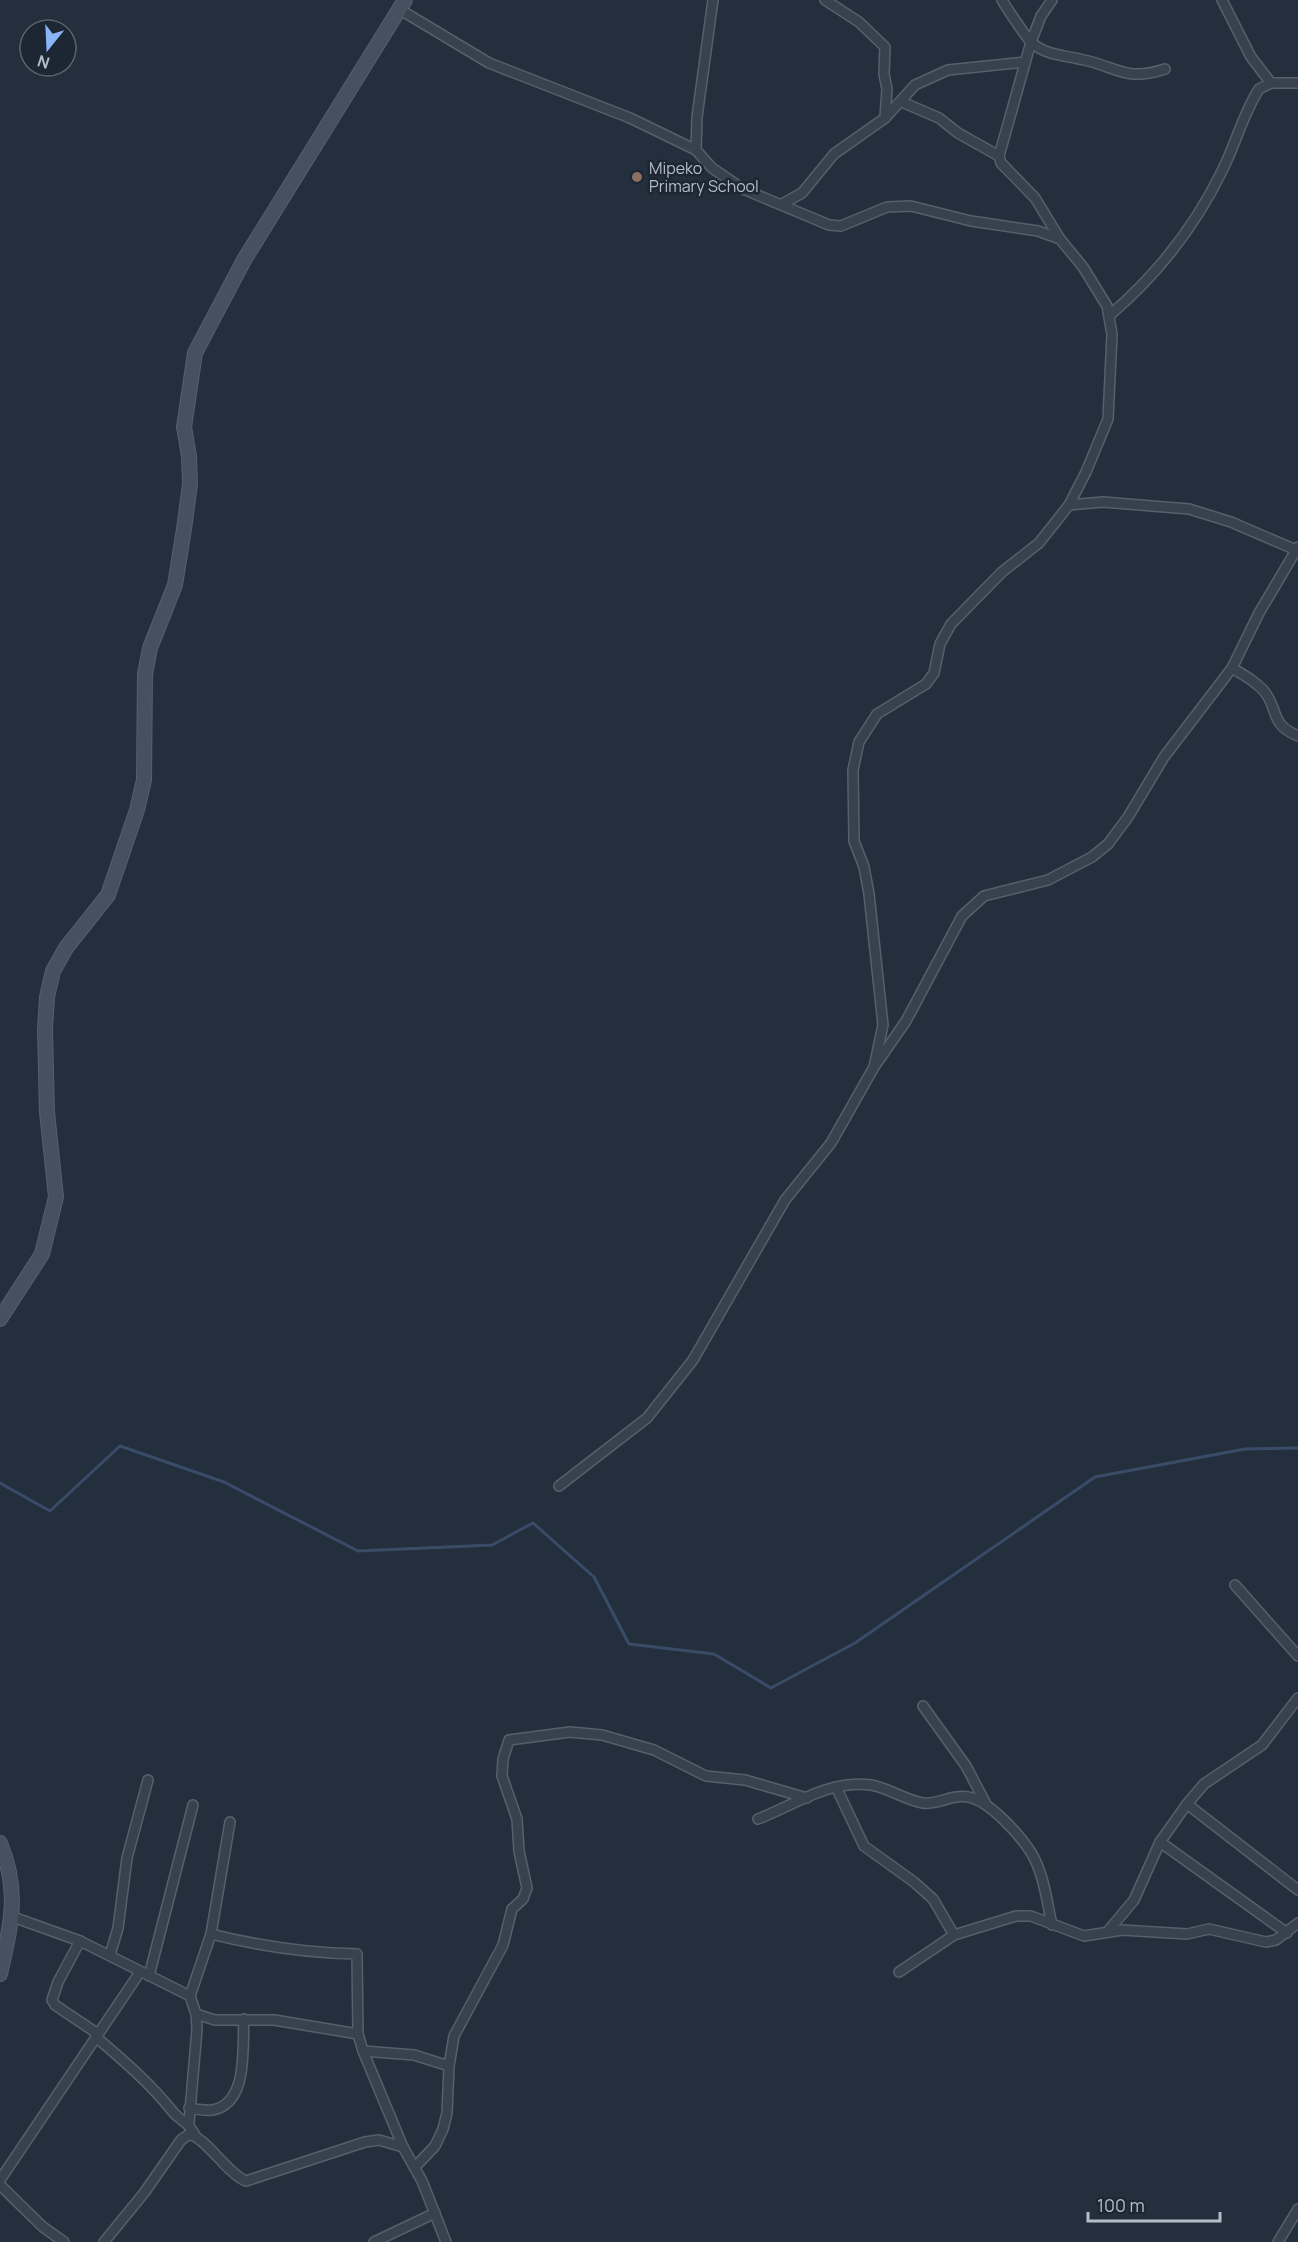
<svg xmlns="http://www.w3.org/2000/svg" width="1298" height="2242" font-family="Manrope,sans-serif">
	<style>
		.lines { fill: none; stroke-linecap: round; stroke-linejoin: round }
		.stream { stroke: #394c67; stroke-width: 3 }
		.street-casing { stroke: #565f6c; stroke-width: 12 }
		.secondary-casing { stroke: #565f6c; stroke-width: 16 }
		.street { stroke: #38414e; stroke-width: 9 }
		.secondary { stroke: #465061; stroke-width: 14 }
		.education-dot { fill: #8d6e63; stroke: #1d2633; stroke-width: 2 }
		.labels { text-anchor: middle; stroke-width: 5; stroke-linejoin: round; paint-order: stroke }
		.poi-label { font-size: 16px; fill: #b4bcc9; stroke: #1d2633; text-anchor: start }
	</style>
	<rect width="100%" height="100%" fill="#242f3e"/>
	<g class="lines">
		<!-- stream -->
		<path class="stream" d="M0,1483L50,1511L120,1446L224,1482L358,1551L492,1545L533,1523L594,1577L629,1644L714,1654L771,1688L855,1643L1095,1477L1245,1449L1298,1448"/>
		<defs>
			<g id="street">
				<path d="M713,0L697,117L696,150L712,168L743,189L829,225L841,226L887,207L911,206L971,221L1038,231L1060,239L1083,267L1107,306L1112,334L1108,419L1086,472L1069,505L1039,543L1002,572L951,624L940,644L934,673L926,684L877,714L859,742L853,770L854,841L864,867L869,894L883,1025L874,1067"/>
				<path d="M825,0L859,22L885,47L884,74L887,89L885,118"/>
				<path d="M1002,0C1006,7 1026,37 1031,42C1046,56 1065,55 1084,60C1117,67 1126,82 1165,69"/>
				<path d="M1052,0L1041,16L1031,42L999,156L1001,163L1035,198L1060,239"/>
				<path d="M1222,0L1251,57L1271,83"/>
				<path d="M399,9L489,63L630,118L696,150"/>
				<path d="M902,102L939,118L958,133L999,156"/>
				<path d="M782,204L802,193L834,154L885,118L915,85L948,70L1025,62"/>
				<path d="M1110,315C1158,274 1195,227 1223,169C1236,143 1243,114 1259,89L1271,83H1298"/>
				<path d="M1069,505L1103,502L1189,509L1231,522L1296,550"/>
				<path d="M1232,668C1244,675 1255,681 1264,691C1279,709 1269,724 1298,736"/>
				<path d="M559,1486L647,1418L693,1360L785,1200L831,1143L874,1067L906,1021L962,916L984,896L1048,880L1092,857L1108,844L1128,817L1164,757L1232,668L1259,613L1298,547"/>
				<path d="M1235,1585L1298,1656"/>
				<path d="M923,1706L966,1766L986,1804"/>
				<path d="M836,1787L864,1846L914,1882L933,1899L954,1935"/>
				<path d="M1187,1804L1298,1890"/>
				<path d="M758,1819C794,1805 831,1779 871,1785C889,1788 905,1800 923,1803C938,1805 952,1794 968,1797C989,1800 1021,1836 1032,1854C1044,1875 1047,1902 1052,1925"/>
				<path d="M1160,1842L1287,1933"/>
				<path d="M13,1917L80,1941L190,1996L196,2014L215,2020H274L358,2034"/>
				<path d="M1109,1930L1134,1900L1160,1842L1187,1804L1204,1784L1262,1745L1298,1698"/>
				<path d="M211,1934C259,1946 307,1953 357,1954L358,2034L363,2051L403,2147L422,2181L446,2242"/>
				<path d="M80,1941L58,1982L52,2000L55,2005L98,2034"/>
				<path d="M110,1955L118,1928L127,1858L148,1780"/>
				<path d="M899,1972L954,1935L1016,1916H1031L1084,1936L1122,1930L1187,1934L1209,1929L1266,1942L1276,1940L1298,1923"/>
				<path d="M149,1976L193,1805"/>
				<path d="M190,1996L211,1934L230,1822"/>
				<path d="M96,2037C124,2061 151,2084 173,2112C181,2122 187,2120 195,2135"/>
				<path d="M363,2051L414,2055L449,2066"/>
				<path d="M189,2108C196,2109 205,2111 212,2110C249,2104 242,2047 244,2019"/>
				<path d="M189,2123L197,2029L196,2014"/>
				<path d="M415,2167L435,2146L443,2129L447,2113L449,2066L454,2036L503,1945L512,1909L523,1899L527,1888L519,1851L517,1819L502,1776L503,1759L509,1740L570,1732L602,1735L654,1750L706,1776L745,1780L807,1798"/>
				<path d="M0,2180L140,1972"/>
				<path d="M0,2185L43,2227L64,2242"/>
				<path d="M104,2242L144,2193L181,2140L188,2135C203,2133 227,2174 246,2181L365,2142L379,2140L403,2147"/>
				<path d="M374,2242L435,2213"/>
				<path d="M1278,2242L1298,2209"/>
			</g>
			<g id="secondary">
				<path d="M0,1319L42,1254L56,1197L47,1112L45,1030L47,997L53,971L66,948L108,895L137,810L144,780L145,674L150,648L175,585L184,529L190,484L189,456L184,427L195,353L244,260L405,0"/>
				<path d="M0,1843C20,1891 11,1926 0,1974"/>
			</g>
		</defs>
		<!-- street casing -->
		<use href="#street" class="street-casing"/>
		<!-- secondary casing -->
		<use href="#secondary" class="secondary-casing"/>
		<!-- street -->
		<use href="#street" class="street"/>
		<!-- secondary -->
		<use href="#secondary" class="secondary"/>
	</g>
	<!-- markers -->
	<circle class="education-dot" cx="637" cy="177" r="6"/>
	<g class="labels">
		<!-- poi labels -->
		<g class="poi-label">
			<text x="649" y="174">Mipeko<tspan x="649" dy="18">Primary School</tspan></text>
		</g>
	</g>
	<!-- north arrow -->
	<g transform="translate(48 48) rotate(198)"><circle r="28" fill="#1d2633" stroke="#59626f" stroke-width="1.5"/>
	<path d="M0-4.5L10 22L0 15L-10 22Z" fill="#8ab4f8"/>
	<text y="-9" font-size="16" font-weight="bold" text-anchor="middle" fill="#b4bcc9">N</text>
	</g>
	<!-- scale -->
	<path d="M1088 2212v9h132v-9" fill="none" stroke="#b4bcc9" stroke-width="3"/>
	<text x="1097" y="2212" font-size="18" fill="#b4bcc9" stroke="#1d2633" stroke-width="4.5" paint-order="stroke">100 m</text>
</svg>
